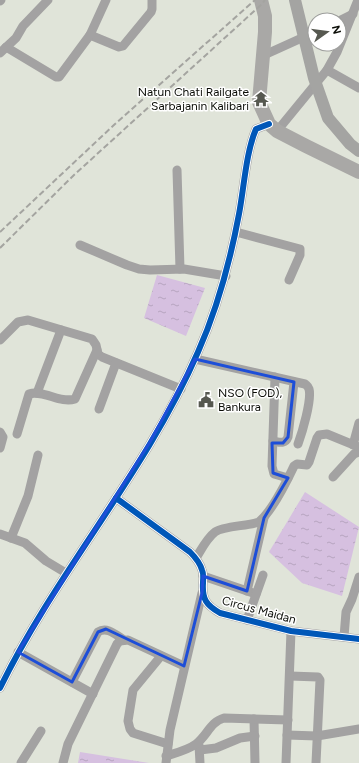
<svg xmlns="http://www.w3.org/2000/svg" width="359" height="763" font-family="Figtree,sans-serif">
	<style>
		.water { fill: url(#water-ripples) }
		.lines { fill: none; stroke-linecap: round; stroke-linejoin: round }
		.minor { stroke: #a3a2a2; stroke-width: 9 }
		.major { stroke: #a4a4a2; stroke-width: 12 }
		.highway { stroke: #a9a8a6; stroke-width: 14 }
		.rail { stroke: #a4a4a0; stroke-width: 2; stroke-dasharray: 6 3; stroke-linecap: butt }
		.cycleway-casing { stroke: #fff; stroke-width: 8 }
		.cycleway { stroke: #0057b8; stroke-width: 6 }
		.marked { fill: none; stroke: #1d4ed8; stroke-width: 3; stroke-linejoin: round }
		.labels { text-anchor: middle; stroke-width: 3; stroke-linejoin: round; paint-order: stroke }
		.poi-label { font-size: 12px; fill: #0b0d07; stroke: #fff; text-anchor: end }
		.street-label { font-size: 12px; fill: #0b0d07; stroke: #fff }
	</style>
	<defs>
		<pattern id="water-ripples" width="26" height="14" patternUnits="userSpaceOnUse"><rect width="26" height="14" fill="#d6c0e0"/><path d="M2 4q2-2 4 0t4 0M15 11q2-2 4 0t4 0" fill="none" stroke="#b6a4bf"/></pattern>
	</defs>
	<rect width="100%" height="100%" fill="#e0e4d9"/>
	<!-- water -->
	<g class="water">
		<path d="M157,275L205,288L186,336L144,318Z"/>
		<path d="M305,492L359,527L342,596L302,583L269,552Z"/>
		<path d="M80,752L149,763H78Z"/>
	</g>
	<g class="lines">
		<!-- minor -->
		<g class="minor">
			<path d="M0,1L1,0"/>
			<path d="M339,21L353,14"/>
			<path d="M90,35L119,47L123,46L151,12L152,9V0"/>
			<path d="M6,47L56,77H59L90,35L106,0"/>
			<path d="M0,53L16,38L23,26L48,0"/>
			<path d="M262,56L315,32"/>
			<path d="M327,70L359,88"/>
			<path d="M277,131L327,70L337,52L358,0"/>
			<path d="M177,170L180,269"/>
			<path d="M236,232L300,249V255L289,280"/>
			<path d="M80,245L127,265L139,269L150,270L184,269L226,276"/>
			<path d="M0,340L18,322L28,320L92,339L96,345L98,354L102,357L181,389"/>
			<path d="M195,359L305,384C307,386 308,386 309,389C312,400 302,433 298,444"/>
			<path d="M275,377L272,466L274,474L288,478"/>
			<path d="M37,393L61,330"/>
			<path d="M99,409L116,363"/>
			<path d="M0,432L3,437L0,448"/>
			<path d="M17,434L29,394C43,389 60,404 75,399L97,350"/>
			<path d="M273,441C279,442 285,445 288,437L294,382"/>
			<path d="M353,445L359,423"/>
			<path d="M333,477L354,454L359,452"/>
			<path d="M116,498L190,552C195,557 200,563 202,570C204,574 203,578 203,583C202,599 206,605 220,613L291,631L359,639"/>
			<path d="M0,534L25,543L46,561L66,573"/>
			<path d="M11,538L28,496L38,455"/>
			<path d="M196,558C201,550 207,538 215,532C223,526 248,526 259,522C273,510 286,483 294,466L297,464L307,465L309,462L317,438L319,435L327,434L359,447"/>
			<path d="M203,576L256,594"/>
			<path d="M247,591L264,518"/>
			<path d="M247,620L263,575"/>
			<path d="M344,637L346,612L352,599L359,577"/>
			<path d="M18,652L93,694"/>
			<path d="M161,656L133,690L128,721L130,729L133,733L168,744"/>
			<path d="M290,676L318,677L320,680L316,763"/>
			<path d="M72,682L98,632C107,626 116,635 124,640"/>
			<path d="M0,688C57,571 146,472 198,352C218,307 230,262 239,214C244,188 246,152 256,129L269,124"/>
			<path d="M254,719L255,763"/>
			<path d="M287,735L317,736L359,729"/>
			<path d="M199,745L200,763"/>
			<path d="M200,750L216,748L240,738L255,736"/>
			<path d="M166,756C176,753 188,750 196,744C207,736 210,722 224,718L288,720"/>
			<path d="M21,763L41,731"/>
			<path d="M63,763L68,744L117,644L120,641L128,640L184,666"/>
			<path d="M166,763L170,730L202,593"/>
			<path d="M286,763L291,631"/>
		</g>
		<!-- major -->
		<path class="major" d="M295,0L314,78L328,118L350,144L359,151"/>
		<!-- highway -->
		<path class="highway" d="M261,0L265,16V32L259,102L269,124L277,131L306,146L359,172"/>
		<!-- rail -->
		<g class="rail">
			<path d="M0,232L115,124L255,0"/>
			<path d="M0,248L74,175L262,4L265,0"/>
		</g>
		<defs>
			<g id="cycleway">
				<path d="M116,498L190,552C195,557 200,563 202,570C204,574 203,578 203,583C202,599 206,605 220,613L291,631L359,639"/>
				<path d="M0,688C57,571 146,472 198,352C218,307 230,262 239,214C244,188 246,152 256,129L269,124"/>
			</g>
		</defs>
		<!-- cycleway casing -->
		<use href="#cycleway" class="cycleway-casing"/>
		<!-- cycleway -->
		<use href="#cycleway" class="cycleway"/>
	</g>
	<!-- marked area -->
	<path class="marked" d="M195,359L294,382L288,437L283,443H272L273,473L288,478L264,518L247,591L203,576L202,593L184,666L106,629L98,632L72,682L18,652L150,442Z"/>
	<!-- icons -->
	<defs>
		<symbol id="temple-bare" viewBox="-9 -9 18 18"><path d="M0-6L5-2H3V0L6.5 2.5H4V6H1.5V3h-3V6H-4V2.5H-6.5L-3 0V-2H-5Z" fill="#565850" stroke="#fff" stroke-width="2.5" paint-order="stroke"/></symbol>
		<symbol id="civic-bare" viewBox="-9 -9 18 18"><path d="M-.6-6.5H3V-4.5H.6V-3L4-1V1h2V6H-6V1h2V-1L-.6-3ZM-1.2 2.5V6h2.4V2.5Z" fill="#565850" stroke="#fff" stroke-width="2.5" paint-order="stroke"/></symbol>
	</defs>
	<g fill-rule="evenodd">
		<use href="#temple-bare" x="250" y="88" width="22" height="22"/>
		<use href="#civic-bare" x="195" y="389" width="22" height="22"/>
	</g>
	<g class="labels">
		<!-- poi labels -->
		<g class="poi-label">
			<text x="249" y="96">Natun Chati Railgate<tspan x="249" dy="14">Sarbajanin Kalibari</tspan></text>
			<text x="218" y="397" text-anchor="start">NSO (FOD),<tspan x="218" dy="14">Bankura</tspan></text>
		</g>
		<!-- street labels -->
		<g class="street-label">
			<text transform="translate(259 610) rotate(15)" y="4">Circus Maidan</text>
		</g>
	</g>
	<!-- north arrow -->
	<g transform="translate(327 32) rotate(76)"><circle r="19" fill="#ffffff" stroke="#9d9e9c"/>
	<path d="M0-3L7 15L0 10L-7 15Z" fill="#565850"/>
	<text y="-6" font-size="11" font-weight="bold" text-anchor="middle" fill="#0b0d07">N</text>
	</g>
</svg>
